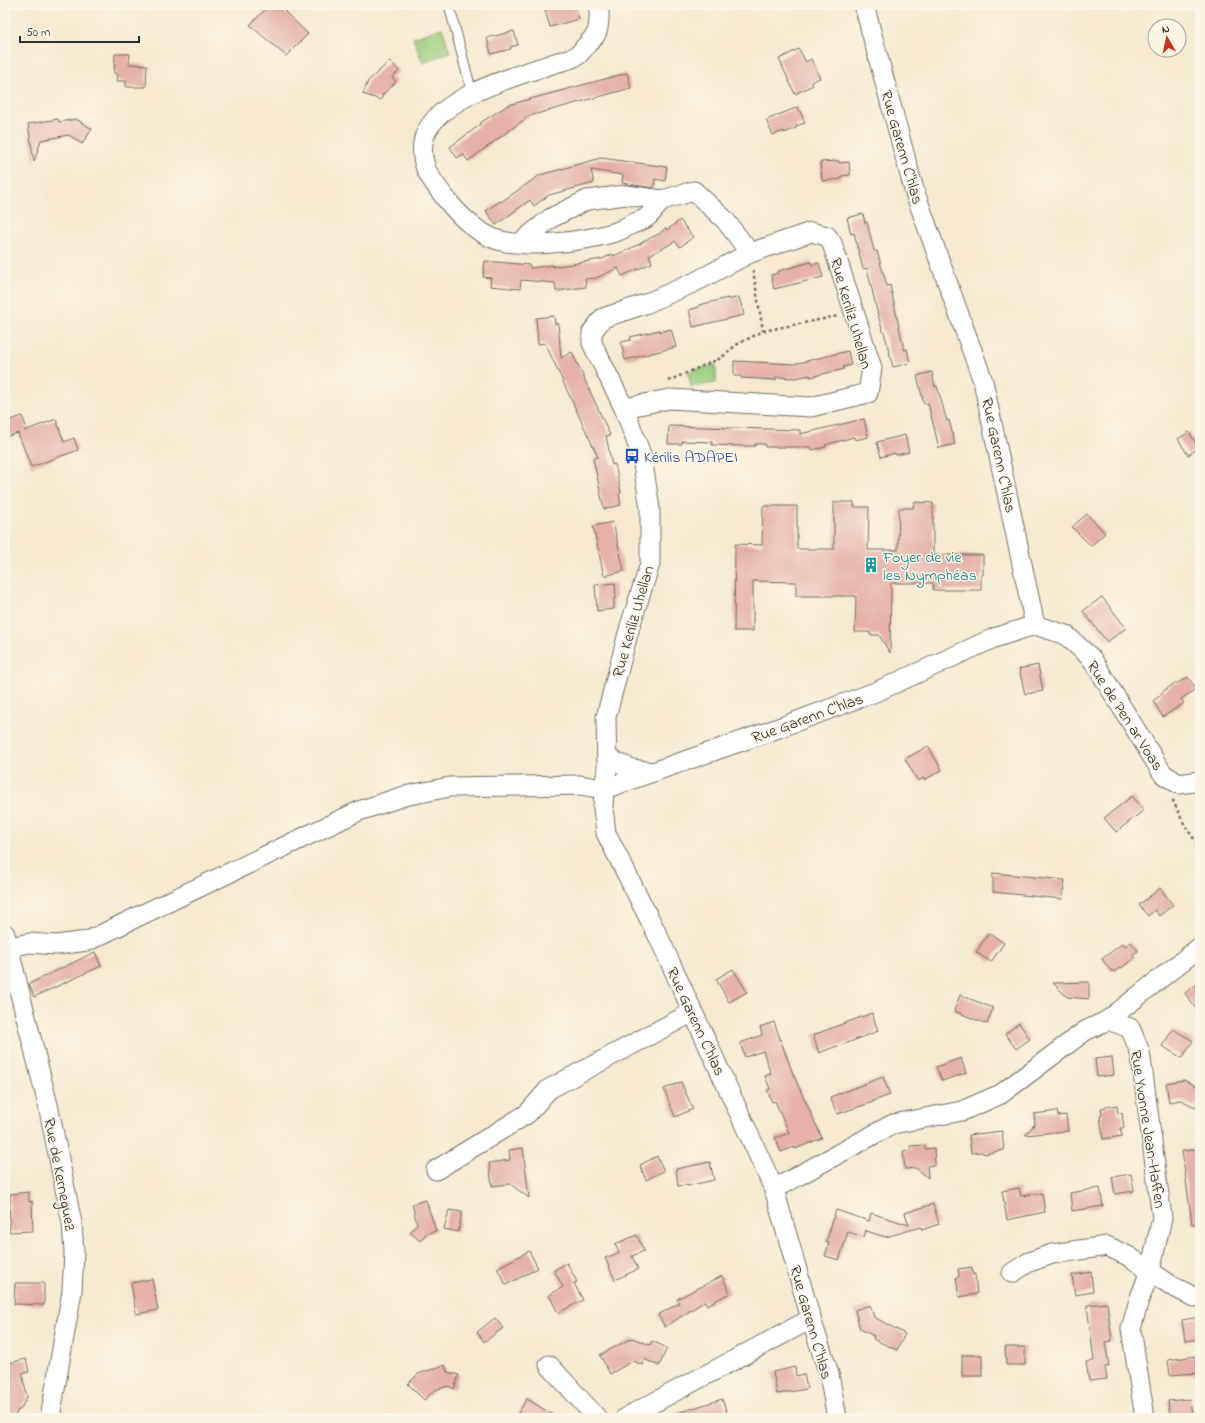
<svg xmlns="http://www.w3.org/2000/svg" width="1205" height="1423" font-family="'Indie Flower',sans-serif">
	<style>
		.green { fill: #99ce7f; stroke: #627c55 }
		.building { fill: #e4b0a7 }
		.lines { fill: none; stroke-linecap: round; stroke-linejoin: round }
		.lane-casing { stroke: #726e65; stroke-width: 11 }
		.street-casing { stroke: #726e65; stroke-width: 21 }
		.path { stroke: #726e65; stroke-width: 2.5; stroke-dasharray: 3 3; stroke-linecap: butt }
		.lane { stroke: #fff; stroke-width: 9 }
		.street { stroke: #fff; stroke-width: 19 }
		.labels { text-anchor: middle; stroke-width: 3; stroke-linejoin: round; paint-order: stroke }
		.street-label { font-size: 16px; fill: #2b2b2b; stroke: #fcf5e5 }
		.transit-label { font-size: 16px; fill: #164399; stroke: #fcf5e5; text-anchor: start }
		.culture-label { font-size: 16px; fill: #0d838f; stroke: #fcf5e5; text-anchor: start }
	</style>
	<rect width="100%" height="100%" fill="#fcf5e5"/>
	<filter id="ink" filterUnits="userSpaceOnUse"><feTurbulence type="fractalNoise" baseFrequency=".025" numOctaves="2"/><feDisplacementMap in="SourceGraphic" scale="8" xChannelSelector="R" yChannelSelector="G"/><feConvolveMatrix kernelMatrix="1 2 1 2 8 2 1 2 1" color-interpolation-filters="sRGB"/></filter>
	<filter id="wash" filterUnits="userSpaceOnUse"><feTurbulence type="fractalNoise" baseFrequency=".012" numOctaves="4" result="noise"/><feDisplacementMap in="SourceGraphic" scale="16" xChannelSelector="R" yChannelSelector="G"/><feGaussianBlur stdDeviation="0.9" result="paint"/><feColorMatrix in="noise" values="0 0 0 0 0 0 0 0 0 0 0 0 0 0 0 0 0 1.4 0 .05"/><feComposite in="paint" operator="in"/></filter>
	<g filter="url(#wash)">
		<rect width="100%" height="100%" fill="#f6e9d0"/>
		<!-- green -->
		<g class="green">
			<path d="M442,28L450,52L423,63L413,38Z"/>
			<path d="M716,365V383L691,387L688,372Z"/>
		</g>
		<g id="blocks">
			<!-- building -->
			<g class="building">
				<path d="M270,5H292L285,12L308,34L286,56L250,25Z"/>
				<path d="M564,5H575L579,19L550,27L545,10Z"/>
				<path d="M514,31L518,45L510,47L511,49L491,54L487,38Z"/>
				<path d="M799,49L806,62L811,59L820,78L811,82L813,85L795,94L779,59Z"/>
				<path d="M115,54H130L129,64L147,65L146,87H126V81H117L118,74L114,73Z"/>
				<path d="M390,61L399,71L392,77L396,82L383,94L381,100L363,94L368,81Z"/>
				<path d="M627,73L631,88L529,116L468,161L463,154L457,158L450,147L481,124L480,123L508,105Z"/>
				<path d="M798,107L805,123L796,126V128L784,133V131L773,135L766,120Z"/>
				<path d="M58,119L59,122L76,119L92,129L82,144L69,135L41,140L34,162L28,124Z"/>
				<path d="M601,158L667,167L665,181L655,179L654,188L622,183L623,175L591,170L594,183L549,195L534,206L530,200L496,225L486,211L500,201L501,202L540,175Z"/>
				<path d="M839,161V163L849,162L850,175L841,176V179L822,181L820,162Z"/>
				<path d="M863,214L865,223L867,222L874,251H877L887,286L890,285L904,350L907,349L910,363L893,367L884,332H883L877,311L867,268L863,269L854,233L851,234L847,218Z"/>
				<path d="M680,220L693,237L680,247L675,241L669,245L649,255L652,263L622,276L618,268L596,278L585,279L586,287L556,291L555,283L521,280L520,289L490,286L491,278L483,277L485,261L530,265V268L553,265V267L602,259L613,254L614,256L642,243V242L659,234L666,228L667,230Z"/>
				<path d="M811,262L812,265L819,263L823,277L774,289L771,275L778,273V271Z"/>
				<path d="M739,297L744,315L693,327L689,310L699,307V305L711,302L728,298V300Z"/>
				<path d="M554,316L555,324L558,323L561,358L572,352L610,435L606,436L612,465L615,464L621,493L619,494L621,505L604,509L593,458L598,457L545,343L538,344L536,318Z"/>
				<path d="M671,329L676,347L625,360L621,342L631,340L630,337L660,330V332Z"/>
				<path d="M848,351L851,365L843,367L844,369L810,377V375L795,378L776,377V380L741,378V376H734V361L794,364Z"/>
				<path d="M932,372L935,387L937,386L947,421L949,420L955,444L939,448L928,403L924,404L917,376Z"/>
				<path d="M22,416L27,429L24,431L56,419L64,442L74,438L78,450L31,467L18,433L5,437V422Z"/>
				<path d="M864,419L868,437L855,440L854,437L825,445L826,447L812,450L811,447H765V444H755V446H741L712,445V442L682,441V444H668L669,426L800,430V434Z"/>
				<path d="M1189,432L1199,448L1188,455L1178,439Z"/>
				<path d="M905,435L909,452L896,455L895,453L881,457L877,442Z"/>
				<path d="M834,502H854V507H869L868,550H898L899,508H913L914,502L933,503V555H983V575H981V590H933V583H891L890,653L879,635H870V632H855L856,596H796V582L753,581V631H734L735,544L762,545L763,506H797V549H834Z"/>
				<path d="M1087,514L1105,533L1091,546L1072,527Z"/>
				<path d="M613,522L624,571L604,576L593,526Z"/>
				<path d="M615,583L616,598H614V609L597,611L595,585Z"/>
				<path d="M1102,597L1126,628L1107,642L1083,611Z"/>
				<path d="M1038,665L1043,691L1025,694L1019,669Z"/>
				<path d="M1188,677L1196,689L1181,699L1184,703L1163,717L1153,701L1161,695L1162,692L1175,683H1178Z"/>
				<path d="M928,746L942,770L924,780V778L918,781L905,759Z"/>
				<path d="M1132,796L1144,810L1116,832L1104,818Z"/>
				<path d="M993,873L1065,880L1062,899L993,892Z"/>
				<path d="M1160,888L1173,905L1159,916L1155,910L1148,916L1139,905Z"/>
				<path d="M989,933L1004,943L991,962L976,952Z"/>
				<path d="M1131,942L1138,951L1132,955L1135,958L1121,968L1120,967L1116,971H1111L1102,959L1123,943L1125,946Z"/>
				<path d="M95,952L101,966L34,997L29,984Z"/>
				<path d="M733,969L747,992L729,1002L716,979Z"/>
				<path d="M1089,982V999L1067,997L1053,983Z"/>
				<path d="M1200,982V1015L1185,993Z"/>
				<path d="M960,995L993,1008L987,1024L954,1011Z"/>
				<path d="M872,1013L878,1031L837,1047V1046L819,1053L813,1035Z"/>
				<path d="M774,1022L793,1074L822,1138L795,1149L794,1147L781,1152L775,1138L789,1133L775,1101L772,1102L767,1090L770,1089L765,1076L771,1074L763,1051L745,1057L740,1043L762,1035L760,1027Z"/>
				<path d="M1019,1023L1030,1039L1016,1049L1005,1034Z"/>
				<path d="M1173,1029L1193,1041L1182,1058L1162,1046Z"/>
				<path d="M1112,1057L1114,1075L1097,1077L1095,1059Z"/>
				<path d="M961,1058L966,1073L942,1081L936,1067Z"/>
				<path d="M883,1077L890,1095L873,1101V1102L837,1114L830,1097Z"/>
				<path d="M1184,1080L1200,1088V1097L1195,1107L1181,1100L1169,1102L1166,1083Z"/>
				<path d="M681,1082L693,1109L675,1117L664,1089Z"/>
				<path d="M1117,1105L1118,1114L1122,1113L1124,1128H1120L1122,1136L1103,1139L1100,1116H1102L1101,1108Z"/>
				<path d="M1057,1111L1058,1116L1066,1115L1068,1131L1025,1135L1035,1124L1034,1114Z"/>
				<path d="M1002,1131L1004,1150L984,1154L982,1152L971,1153L969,1135Z"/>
				<path d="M925,1145V1149L934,1148L935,1165L927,1166L928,1178L916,1168L905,1169L903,1151L911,1150L910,1146Z"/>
				<path d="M523,1148L529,1198L510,1184L492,1186L489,1163L510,1160L509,1150Z"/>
				<path d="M1197,1149L1198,1157H1200V1224H1192L1182,1151Z"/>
				<path d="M657,1156L664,1171L646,1180L640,1165Z"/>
				<path d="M710,1162L714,1180L687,1186L686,1185L678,1186L676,1169Z"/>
				<path d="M1131,1174L1134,1191L1115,1194L1112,1177Z"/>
				<path d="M1019,1188L1021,1196L1042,1193L1045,1212L1007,1220L1002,1191Z"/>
				<path d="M1100,1188L1103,1206L1072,1211L1070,1193Z"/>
				<path d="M29,1192V1202L32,1201L33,1231L9,1232L10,1194Z"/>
				<path d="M426,1200L436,1231L426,1234L420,1241L410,1232L417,1224L412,1204Z"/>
				<path d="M933,1204L939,1224L922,1230L921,1227L886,1237L866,1231V1230L864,1237L848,1232L839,1260L825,1256L829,1243L826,1242L836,1210L869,1221L871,1213L909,1225L905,1213Z"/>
				<path d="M449,1210L462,1212L458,1232L444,1229Z"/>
				<path d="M637,1235L644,1251L632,1256L638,1269L615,1280L605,1258L619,1253L615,1244Z"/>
				<path d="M529,1251L538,1268L506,1285L497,1268Z"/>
				<path d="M567,1263L577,1282L574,1283L583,1300L558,1313L549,1295L563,1287L554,1270Z"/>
				<path d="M972,1267L973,1275L975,1274L977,1294L959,1297L956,1277H959L958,1269Z"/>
				<path d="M1091,1272L1093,1292L1075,1295L1072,1275Z"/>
				<path d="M722,1276L730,1293L707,1305L705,1301L665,1327L658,1315L679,1303L677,1299Z"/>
				<path d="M152,1279L158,1310L136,1314L131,1283Z"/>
				<path d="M15,1283H44V1305L14,1304Z"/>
				<path d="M1107,1303L1112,1341L1105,1342L1109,1366L1105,1367L1107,1379L1089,1381L1086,1362L1094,1361L1087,1305Z"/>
				<path d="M870,1305L874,1317L905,1334L897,1350L873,1339L874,1336L860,1329L855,1310Z"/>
				<path d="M1200,1317V1339L1185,1341L1182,1320Z"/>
				<path d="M495,1318L503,1328L484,1342L477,1332Z"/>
				<path d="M632,1338L650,1345L652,1341L667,1348L659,1366L644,1359L642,1365L633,1361L610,1374L600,1355Z"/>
				<path d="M1005,1347H1025V1365H1006Z"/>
				<rect x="962" y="1355" width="20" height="21"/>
				<path d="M1196,1356L1198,1373L1170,1375L1168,1360Z"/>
				<path d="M26,1359L29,1372L22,1373L27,1397L20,1410H18L14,1418H5V1364Z"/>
				<path d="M445,1365L447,1372L459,1375L454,1389L448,1386L435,1390L424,1400L408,1384L418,1374Z"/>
				<path d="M795,1367L796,1376L804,1374L807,1389L777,1394L773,1372Z"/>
				<path d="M527,1399L558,1418H515Z"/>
				<path d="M722,1399L727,1413L713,1418H672L671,1415Z"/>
				<path d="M1190,1399L1192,1415L1183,1416V1418H1170L1168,1401Z"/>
			</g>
		</g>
	</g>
	<g filter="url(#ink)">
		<use href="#blocks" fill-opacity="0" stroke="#726e65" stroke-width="1"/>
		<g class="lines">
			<defs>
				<path id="lane" d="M449,5L472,93"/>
				<g id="street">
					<path d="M598,5C600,11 599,29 596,34C593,39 589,42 586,46C583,49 581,53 578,55C571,60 560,61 552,64C516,76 429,99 423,143C420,165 430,178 443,195C455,211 472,228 490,237C519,251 585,241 616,232C621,230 627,227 632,224C636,222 642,221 646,218C652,213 657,206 662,200"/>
					<path d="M520,243L551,218L587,200L626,195L662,200L694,191L725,220L750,253L695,282L645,304L603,318L592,332V343L624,408L642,457L650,509V564L630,626L606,717L607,769L604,789L603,808L606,833L659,938L774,1189L811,1319L829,1374L837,1418"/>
					<path d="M624,408L669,399L811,407L868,393L872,368L832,243L827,236L811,232L750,253"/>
					<path d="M1035,625L1066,635L1092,659L1163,774L1179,784L1200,781"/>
					<path d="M607,758L632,769L652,772"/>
					<path d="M5,934L48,1105L72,1223L74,1252L72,1291L50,1418"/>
					<path d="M9,947L30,943L56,945L88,941L139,916L359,811L404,796L450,787L580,785L604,789L765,733L878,691L994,638L1035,625L983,381L914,190L864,5"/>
					<path d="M1108,1020L1200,947"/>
					<path d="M436,1170L527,1114L549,1089L693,1012"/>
					<path d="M774,1189L893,1124L962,1111L1001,1094L1085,1031L1108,1020L1130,1028L1140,1052L1143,1073L1162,1218L1150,1271L1172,1286L1194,1297L1200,1296"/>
					<path d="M1012,1273L1029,1262L1052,1254L1107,1246L1130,1257L1150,1271L1139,1300L1131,1329L1145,1418"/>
					<path d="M549,1365L597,1418"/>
					<path d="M625,1418L811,1319"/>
				</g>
			</defs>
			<!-- lane casing -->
			<use href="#lane" class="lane-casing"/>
			<!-- street casing -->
			<use href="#street" class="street-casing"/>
			<!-- path -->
			<g class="path">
				<path d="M753,270L763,331"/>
				<path d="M668,381L721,358L736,345L763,331L838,316"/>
				<path d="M1174,800L1173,801L1184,824L1200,848"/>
			</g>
			<!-- lane -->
			<use href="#lane" class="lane"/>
			<!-- street -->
			<use href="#street" class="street"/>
		</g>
	</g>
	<!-- icons -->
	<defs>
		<symbol id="bus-bare" viewBox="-9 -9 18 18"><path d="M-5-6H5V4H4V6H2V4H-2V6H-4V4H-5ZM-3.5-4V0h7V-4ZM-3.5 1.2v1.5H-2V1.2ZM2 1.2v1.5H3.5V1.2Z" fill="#1a4fb4" stroke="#fcf5e5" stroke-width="2.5" paint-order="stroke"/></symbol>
		<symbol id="building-bare" viewBox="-9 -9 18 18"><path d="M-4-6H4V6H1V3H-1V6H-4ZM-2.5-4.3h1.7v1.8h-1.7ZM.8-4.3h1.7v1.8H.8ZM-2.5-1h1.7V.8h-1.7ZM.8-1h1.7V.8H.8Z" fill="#0f9aa8" stroke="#fcf5e5" stroke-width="2.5" paint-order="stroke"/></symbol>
	</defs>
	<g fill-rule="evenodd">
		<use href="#bus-bare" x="621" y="445" width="22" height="22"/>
		<use href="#building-bare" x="860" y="554" width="22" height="22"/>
	</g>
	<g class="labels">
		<!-- street labels -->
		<g class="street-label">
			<text transform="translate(903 147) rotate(74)" y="6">Rue Garenn C'hlas</text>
			<text transform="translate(852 313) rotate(74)" y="6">Rue Keriliz Uhellan</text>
			<text transform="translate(1000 455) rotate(78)" y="6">Rue Garenn C'hlas</text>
			<text transform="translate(632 621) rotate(-74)" y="6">Rue Keriliz Uhellan</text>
			<text transform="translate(1126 715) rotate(57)" y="6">Rue de Pen ar Voas</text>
			<text transform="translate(807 717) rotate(-20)" y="6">Rue Garenn C'hlas</text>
			<text transform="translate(697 1021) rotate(65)" y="6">Rue Garenn C'hlas</text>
			<text transform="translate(1149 1129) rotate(81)" y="6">Rue Yvonne Jean-Haffen</text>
			<text transform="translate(61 1174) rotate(79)" y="6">Rue de Kerneguez</text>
			<text transform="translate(812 1322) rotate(74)" y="6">Rue Garenn C'hlas</text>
		</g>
		<!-- transit labels -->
		<g class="transit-label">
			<text x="644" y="462">Kérilis ADAPEI</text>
		</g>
		<!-- culture labels -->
		<g class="culture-label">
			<text x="883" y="562">Foyer de vie<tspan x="883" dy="18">les Nymphéas</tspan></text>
		</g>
	</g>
	<!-- margin -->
	<rect width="1205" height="1423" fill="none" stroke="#fcf5e5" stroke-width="20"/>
	<!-- north arrow -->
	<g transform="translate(1167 38) rotate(351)"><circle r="19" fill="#fcf5e5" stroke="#a8a49b"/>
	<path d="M0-3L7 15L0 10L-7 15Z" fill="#c8321e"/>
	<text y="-6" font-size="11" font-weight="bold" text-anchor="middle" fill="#2b2b2b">N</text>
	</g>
	<!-- scale -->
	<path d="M20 36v6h119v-6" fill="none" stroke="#2b2b2b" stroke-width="2"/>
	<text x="26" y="36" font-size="12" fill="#2b2b2b" stroke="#fcf5e5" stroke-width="3" paint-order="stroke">50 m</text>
</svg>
